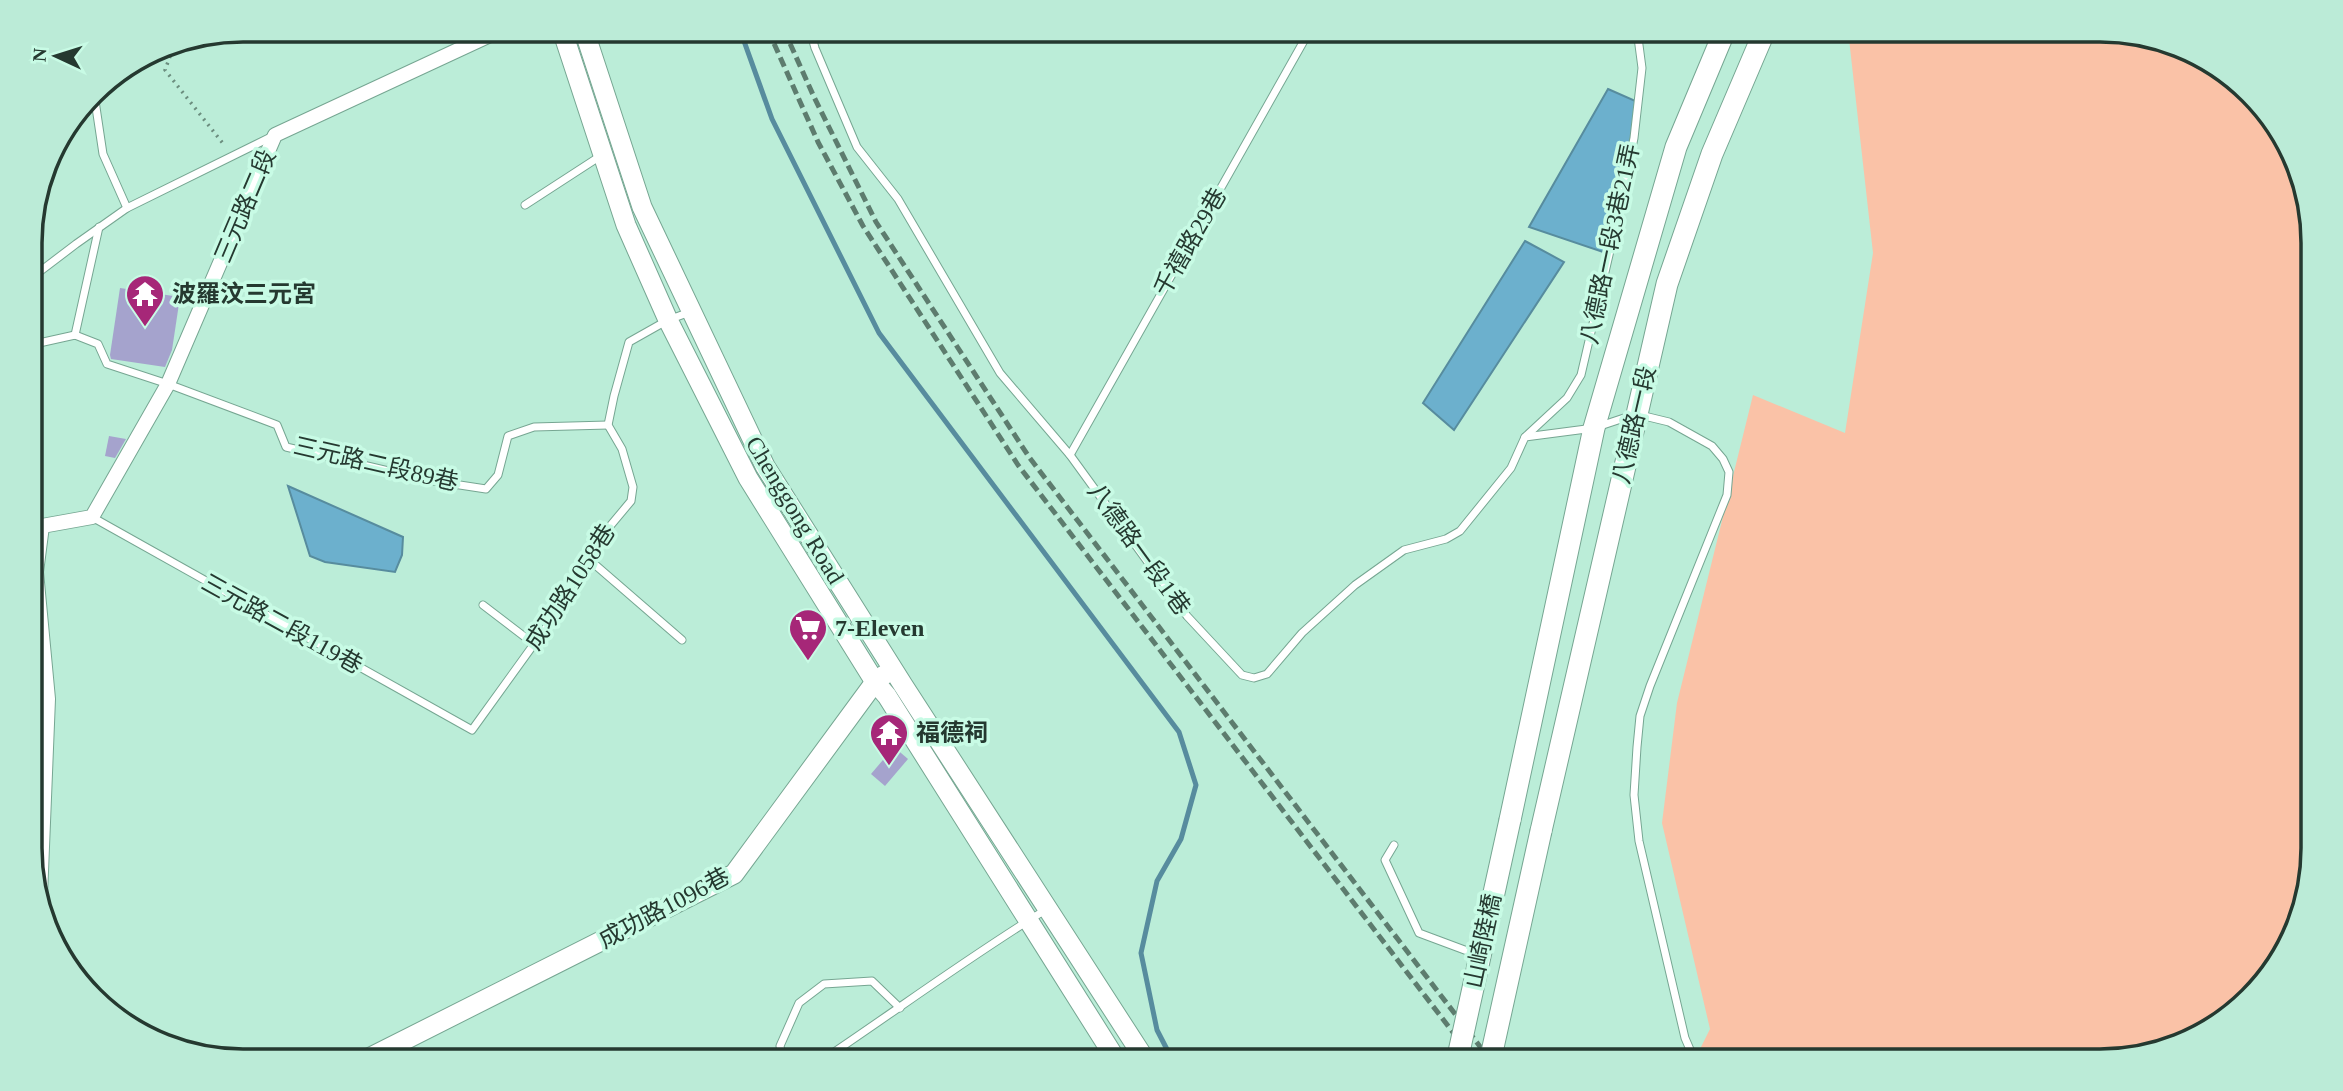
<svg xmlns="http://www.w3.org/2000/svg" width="2343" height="1091" font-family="'Times New Roman','Noto Sans TC',serif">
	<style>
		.green { fill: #fac2a7 }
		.water { fill: #6cb0cd; stroke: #578c9e; stroke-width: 2 }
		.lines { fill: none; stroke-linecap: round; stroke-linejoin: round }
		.stream { stroke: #578c9e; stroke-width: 5 }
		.building { fill: #a5a3cd }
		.lane-casing { stroke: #76a692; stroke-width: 9 }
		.street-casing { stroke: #76a692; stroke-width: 16 }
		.secondary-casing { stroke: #76a692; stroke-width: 21 }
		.primary-casing { stroke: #76a692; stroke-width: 23 }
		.path { stroke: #6b8d7e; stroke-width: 3.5; stroke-dasharray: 2 5; stroke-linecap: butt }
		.lane { stroke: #fff; stroke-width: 7 }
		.street { stroke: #fff; stroke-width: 14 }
		.secondary { stroke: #fff; stroke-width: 19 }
		.primary { stroke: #fff; stroke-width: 21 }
		.rail { stroke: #5d7c6e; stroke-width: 5; stroke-dasharray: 10 5; stroke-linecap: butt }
		.primary-bridge-casing { stroke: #76a692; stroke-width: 23; stroke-linecap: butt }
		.primary-bridge { stroke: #fff; stroke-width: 21 }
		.labels { text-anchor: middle; stroke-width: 7; stroke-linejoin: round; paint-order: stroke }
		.street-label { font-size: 24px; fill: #253930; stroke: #c8fbe5 }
		.poi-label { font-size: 24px; font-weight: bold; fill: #253930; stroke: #c8fbe5; text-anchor: start }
		.rim { fill: none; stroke: #253930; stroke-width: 3.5 }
	</style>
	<rect width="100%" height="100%" fill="#bbedd8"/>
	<!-- green -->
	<path class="green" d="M1848,30H2100L2182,46L2269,114L2311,216L2313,848L2297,930L2260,988L2219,1025L2113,1061H1863L1845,1055L1841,1061H1694L1710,1029L1662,823L1677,703L1753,395L1845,433L1873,253Z"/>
	<!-- water -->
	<g class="water">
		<path d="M1608,89L1640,103L1603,252L1529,227Z"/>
		<path d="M1525,241L1564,262L1454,430L1423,403Z"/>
		<path d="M288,486L403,537L402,555L395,572L325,562L310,556Z"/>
	</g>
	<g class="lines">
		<!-- stream -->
		<path class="stream" d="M740,30L772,119L879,333L1179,732L1196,785L1181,839L1157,881L1141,953L1157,1030L1173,1061"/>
	</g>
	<!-- building -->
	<g class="building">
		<path d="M120,288L180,297L172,350L165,367L111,359L110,355Z"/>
		<path d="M109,436L126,439L115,458L105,456Z"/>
		<path d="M894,747L908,759L885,786L871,774Z"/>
	</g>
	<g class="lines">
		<defs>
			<g id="lane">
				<path d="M810,30L815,48L857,147L898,199L1000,373L1070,455L1187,616L1242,675L1254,678L1267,674L1302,633L1355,585L1404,550L1446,539L1460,531L1511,468L1525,437L1594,428L1636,414L1669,422L1712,446L1723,459L1729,472L1727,495L1650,686L1640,716L1637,747L1634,795L1639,841L1685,1038L1695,1061"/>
				<path d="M94,94L103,154L127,208"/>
				<path d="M525,205L602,155"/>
				<path d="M30,279L76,244L127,208L273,136"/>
				<path d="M75,335L98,344L107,364L168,384L277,425L286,447L427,480L486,489L498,475L508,436L534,427L608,425"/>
				<path d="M75,335L99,227"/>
				<path d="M30,345L75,335"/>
				<path d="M1525,437L1567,398L1581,375L1616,225L1634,138L1642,68L1637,30"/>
				<path d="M1070,455L1310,30"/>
				<path d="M92,517L472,730L560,608L585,556L631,501L633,487L622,449L608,425L614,396L629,342L668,320L690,312"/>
				<path d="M585,556L682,640"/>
				<path d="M483,605L534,644"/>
				<path d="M1394,845L1385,860L1419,933L1478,955"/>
				<path d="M783,1061L780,1046L799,1003L824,984L872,981L900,1008"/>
				<path d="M821,1061C897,1010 970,956 1047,909"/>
			</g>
			<g id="street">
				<path d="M31,522L42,526L92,517L168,384L275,135L501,30"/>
				<path d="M40,896L48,699L36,572L42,526"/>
			</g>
			<g id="secondary">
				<path d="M562,30L626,225L668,320L748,478L875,682L887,696L1117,1061"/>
				<path d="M584,30L642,207L765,466L903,685L1146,1061"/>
				<path d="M363,1061L734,874L875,682L884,675"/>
			</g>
			<g id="primary">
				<path d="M1510,820L1594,428L1676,147L1725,30"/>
				<path d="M1541,831L1667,284L1712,154L1765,30"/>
			</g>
		</defs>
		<!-- lane casing -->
		<use href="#lane" class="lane-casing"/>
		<!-- street casing -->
		<use href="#street" class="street-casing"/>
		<!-- secondary casing -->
		<use href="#secondary" class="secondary-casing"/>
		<!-- primary casing -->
		<use href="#primary" class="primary-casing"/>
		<!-- path -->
		<path class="path" d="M175,43L165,70L225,146"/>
		<!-- lane -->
		<use href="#lane" class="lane"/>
		<!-- street -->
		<use href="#street" class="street"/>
		<!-- secondary -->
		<use href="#secondary" class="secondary"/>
		<!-- primary -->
		<use href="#primary" class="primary"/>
		<!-- rail -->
		<g class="rail">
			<path d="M768,30L818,142L863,226L1018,465L1475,1061"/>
			<path d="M784,30L814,97L876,222L1029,457L1491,1061"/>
		</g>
		<defs>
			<g id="primary-bridge">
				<path d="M1457,1061L1510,820"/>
				<path d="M1490,1061L1541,831"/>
			</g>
		</defs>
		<!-- primary-bridge casing -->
		<use href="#primary-bridge" class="primary-bridge-casing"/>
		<!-- primary-bridge -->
		<use href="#primary-bridge" class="primary-bridge"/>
	</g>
	<!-- icons -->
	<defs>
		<symbol id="temple-pin" viewBox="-11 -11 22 30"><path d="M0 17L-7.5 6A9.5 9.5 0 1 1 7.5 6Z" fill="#a62778" stroke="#c8fbe5"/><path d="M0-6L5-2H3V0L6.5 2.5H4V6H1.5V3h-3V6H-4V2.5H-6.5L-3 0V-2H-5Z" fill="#fff"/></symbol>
		<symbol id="supermarket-pin" viewBox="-11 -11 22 30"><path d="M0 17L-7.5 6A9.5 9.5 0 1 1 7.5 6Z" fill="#a62778" stroke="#c8fbe5"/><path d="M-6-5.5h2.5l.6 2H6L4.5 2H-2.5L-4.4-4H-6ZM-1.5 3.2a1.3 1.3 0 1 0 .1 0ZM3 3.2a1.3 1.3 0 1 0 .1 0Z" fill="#fff"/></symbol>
	</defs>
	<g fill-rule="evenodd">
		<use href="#temple-pin" x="123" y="272" width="44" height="60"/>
		<use href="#supermarket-pin" x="786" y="606" width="44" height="60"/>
		<use href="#temple-pin" x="867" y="711" width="44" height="60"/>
	</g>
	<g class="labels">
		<!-- street labels -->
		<g class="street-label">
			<text transform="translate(245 206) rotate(-67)" y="8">三元路二段</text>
			<text transform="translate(1190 242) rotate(-60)" y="8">千禧路29巷</text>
			<text transform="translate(1610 244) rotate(-78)" y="8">八德路一段3巷21弄</text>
			<text transform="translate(1634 425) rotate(-77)" y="8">八德路一段</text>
			<text transform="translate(376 464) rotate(13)" y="8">三元路二段89巷</text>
			<text transform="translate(795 510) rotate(59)" y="8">Chenggong Road</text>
			<text transform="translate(1139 549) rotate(54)" y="8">八德路一段1巷</text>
			<text transform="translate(570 587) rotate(-57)" y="8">成功路1058巷</text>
			<text transform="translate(282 624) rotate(29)" y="8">三元路二段119巷</text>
			<text transform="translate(664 908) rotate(-28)" y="8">成功路1096巷</text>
			<text transform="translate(1483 941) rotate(-78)" y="8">山崎陸橋</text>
		</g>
		<!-- poi labels -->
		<g class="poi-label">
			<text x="172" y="302">波羅汶三元宮</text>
			<text x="835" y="636">7-Eleven</text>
			<text x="916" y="741">福德祠</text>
		</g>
	</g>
	<!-- crop -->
	<path d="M0 0H2343V1091H0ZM243 42H2100A201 201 0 0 1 2301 243V848A201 201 0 0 1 2100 1049H243A201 201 0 0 1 42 848V243A201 201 0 0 1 243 42Z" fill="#bbebd7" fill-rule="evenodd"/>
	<path class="rim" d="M243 42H2100A201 201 0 0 1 2301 243V848A201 201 0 0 1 2100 1049H243A201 201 0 0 1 42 848V243A201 201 0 0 1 243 42Z"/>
	<!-- north arrow -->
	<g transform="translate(56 56) rotate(274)" stroke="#c8fbe5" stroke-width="5" paint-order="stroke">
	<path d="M0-5L12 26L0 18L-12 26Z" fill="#253930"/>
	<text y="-10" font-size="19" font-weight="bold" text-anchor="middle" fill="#253930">N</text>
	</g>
</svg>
